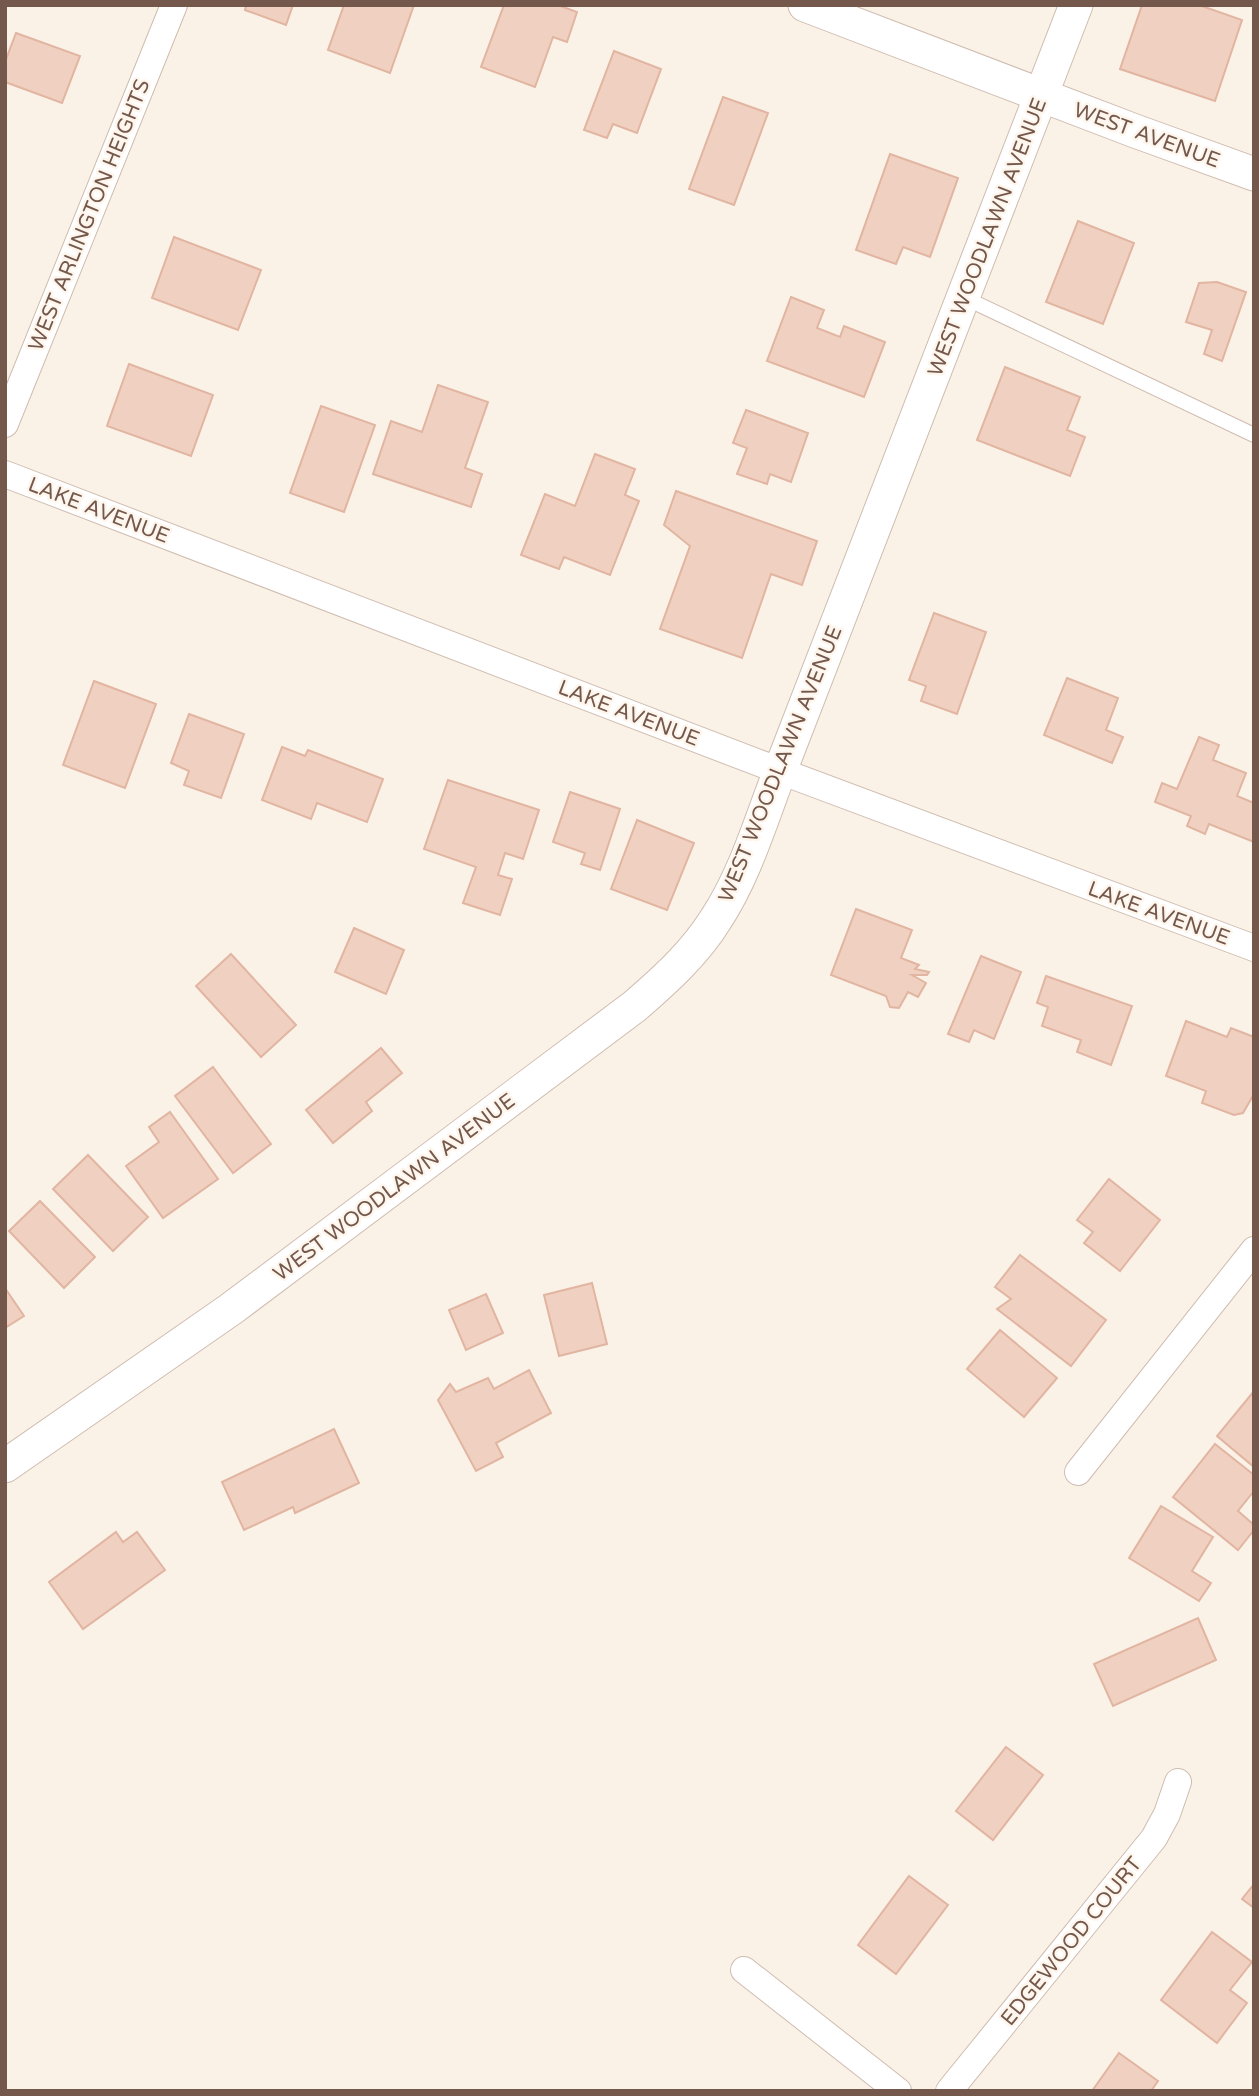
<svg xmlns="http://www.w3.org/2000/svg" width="1259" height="2096" font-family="'Varela Round',sans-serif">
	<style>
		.building { fill: #f0d0c0; stroke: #e1b5a1; stroke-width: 2 }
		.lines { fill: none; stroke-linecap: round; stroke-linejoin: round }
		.service-casing { stroke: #cfbcb0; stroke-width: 16 }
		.minor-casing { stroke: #cfbcb0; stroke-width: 28 }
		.tertiary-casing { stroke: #cfbcb0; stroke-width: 35 }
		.service { stroke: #fff; stroke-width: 14 }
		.minor { stroke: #fff; stroke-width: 26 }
		.tertiary { stroke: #fff; stroke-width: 33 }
		.labels { text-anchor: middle; stroke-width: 5; stroke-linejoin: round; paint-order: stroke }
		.street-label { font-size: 21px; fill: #74584c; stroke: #fef6ed }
	</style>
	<rect width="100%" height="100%" fill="#fbf2e7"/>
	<!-- building -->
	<g class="building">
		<path d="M246,5H293L286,25L245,10Z"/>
		<path d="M344,5H414L390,73L328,50Z"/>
		<path d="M504,5H558L577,12L567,42L553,37L535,87L481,67Z"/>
		<path d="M1142,5H1199L1242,20L1215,101L1120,69Z"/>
		<path d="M16,33L80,56L62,103L5,82V62Z"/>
		<path d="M614,51L661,69L637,133L613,124L607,138L584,130Z"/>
		<path d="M723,97L768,113L734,205L689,189Z"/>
		<path d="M890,154L958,178L930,257L903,247L896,264L856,250Z"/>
		<path d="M1078,221L1134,243L1103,324L1046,302Z"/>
		<path d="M174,237L261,270L238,330L152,298Z"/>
		<path d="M1217,282L1246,292L1222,361L1204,354L1212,330L1186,322L1199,283Z"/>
		<path d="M791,297L824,310L817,328L840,337L844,326L885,342L864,397L767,361Z"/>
		<path d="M129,364L213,395L191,456L107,426Z"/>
		<path d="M1005,367L1080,397L1067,430L1085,437L1070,476L977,440Z"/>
		<path d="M438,385L488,402L465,468L482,474L471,507L373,474L391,421L422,432Z"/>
		<path d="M321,406L375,425L344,512L290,493Z"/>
		<path d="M746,410L808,433L791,482L770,474L767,484L737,474L747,448L733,443Z"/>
		<path d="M595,454L635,469L625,495L639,501L610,575L564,557L559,569L521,555L545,494L575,506Z"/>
		<path d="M676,491L817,541L802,585L771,574L742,658L660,629L690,546L664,525Z"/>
		<path d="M934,613L986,632L957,714L921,701L926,686L909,680Z"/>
		<path d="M1067,678L1118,698L1106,730L1123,737L1112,763L1044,735Z"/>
		<path d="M94,681L156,704L125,788L63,765Z"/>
		<path d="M189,714L244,734L221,798L184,785L189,771L171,763Z"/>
		<path d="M1199,737L1219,745L1213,760L1246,773L1237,796L1254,803V842L1209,824L1205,834L1187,826L1191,816L1155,802L1162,783L1177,789Z"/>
		<path d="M282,747L305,756L308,750L383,779L367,822L317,803L311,819L262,800Z"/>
		<path d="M448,780L539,810L523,859L505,853L498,875L512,879L500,915L463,903L476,867L424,849Z"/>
		<path d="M570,792L620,809L600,870L581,864L585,853L553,842Z"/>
		<path d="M637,820L694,843L667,910L611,889Z"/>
		<path d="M856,909L912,930L901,958L919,965L915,969L929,972L927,975H912L926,983L918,997L908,992L899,1008L890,1007L886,996L831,975Z"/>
		<path d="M354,928L404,950L386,994L335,972Z"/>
		<path d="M231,954L296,1025L261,1057L196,986Z"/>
		<path d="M981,956L1021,972L994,1039L974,1030L969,1042L948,1034Z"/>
		<path d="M1046,976L1132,1006L1111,1065L1077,1052L1081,1040L1042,1026L1048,1007L1037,1003Z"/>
		<path d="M1186,1021L1227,1037L1231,1028L1254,1037V1094L1243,1113L1234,1115L1202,1103L1206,1091L1166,1076Z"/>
		<path d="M381,1048L402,1073L366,1102L372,1111L333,1143L306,1110Z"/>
		<path d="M213,1067L271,1144L233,1173L175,1096Z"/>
		<path d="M170,1112L218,1179L163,1218L126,1166L159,1142L149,1127Z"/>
		<path d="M88,1155L148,1217L113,1251L53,1189Z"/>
		<path d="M1109,1179L1160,1220L1120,1271L1084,1243L1093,1232L1077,1220Z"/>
		<path d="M40,1201L95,1257L64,1288L9,1231Z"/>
		<path d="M1020,1255L1106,1320L1071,1366L997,1309L1011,1299L995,1287Z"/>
		<path d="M592,1283L607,1344L559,1356L544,1295Z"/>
		<path d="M5,1288L24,1316L5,1328Z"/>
		<path d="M486,1294L503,1333L466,1350L449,1310Z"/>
		<path d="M1000,1330L1057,1378L1024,1417L967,1369Z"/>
		<path d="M529,1370L551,1413L496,1443L503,1457L476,1471L438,1400L450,1384L456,1392L488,1378L494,1389Z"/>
		<path d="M1254,1391V1467L1217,1436Z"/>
		<path d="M334,1429L359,1483L295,1513L293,1507L244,1530L222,1482Z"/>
		<path d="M1215,1444L1254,1475V1491L1238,1511L1254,1525V1530L1238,1550L1173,1497Z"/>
		<path d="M1161,1506L1213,1537L1192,1571L1211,1583L1199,1601L1129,1558Z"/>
		<path d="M116,1532L123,1542L137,1532L165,1570L83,1629L49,1582Z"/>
		<path d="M1198,1618L1216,1660L1113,1706L1094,1664Z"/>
		<path d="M1006,1747L1043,1775L993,1840L956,1811Z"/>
		<path d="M909,1876L948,1905L896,1974L858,1945Z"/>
		<path d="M1254,1884V1908L1242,1899Z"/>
		<path d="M1212,1932L1252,1962L1230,1990L1247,2003L1217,2043L1161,2000Z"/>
		<path d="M1119,2053L1158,2081L1151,2091H1092Z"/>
	</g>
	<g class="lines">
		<defs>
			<path id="service" d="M963,297L1254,435"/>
			<g id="minor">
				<path d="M5,424L174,5"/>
				<path d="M5,474L780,771L1254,948"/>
				<path d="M1078,1472L1254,1250"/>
				<path d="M744,1970L898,2091"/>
				<path d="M949,2091L1154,1838L1167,1814L1178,1782"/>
			</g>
			<g id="tertiary">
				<path d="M805,5L1135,131L1254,174"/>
				<path d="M5,1466L231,1309L635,1006C665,980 695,953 716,919C745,875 761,820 780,771L1076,5"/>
			</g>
		</defs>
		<!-- service casing -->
		<use href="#service" class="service-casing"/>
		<!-- minor casing -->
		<use href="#minor" class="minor-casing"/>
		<!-- tertiary casing -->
		<use href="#tertiary" class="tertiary-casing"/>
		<!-- service -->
		<use href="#service" class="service"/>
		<!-- minor -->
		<use href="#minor" class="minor"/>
		<!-- tertiary -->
		<use href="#tertiary" class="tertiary"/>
	</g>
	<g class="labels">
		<!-- street labels -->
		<g class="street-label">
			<text transform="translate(1147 135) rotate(20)" y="7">WEST AVENUE</text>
			<text transform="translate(89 215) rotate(-68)" y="7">WEST ARLINGTON HEIGHTS</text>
			<text transform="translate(987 237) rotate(-69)" y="7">WEST WOODLAWN AVENUE</text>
			<text transform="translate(99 510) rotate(21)" y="7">LAKE AVENUE</text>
			<text transform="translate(629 713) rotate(21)" y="7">LAKE AVENUE</text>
			<text transform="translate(780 764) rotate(-68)" y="7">WEST WOODLAWN AVENUE</text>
			<text transform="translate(1159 913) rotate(20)" y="7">LAKE AVENUE</text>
			<text transform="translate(394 1187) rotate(-37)" y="7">WEST WOODLAWN AVENUE</text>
			<text transform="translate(1071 1941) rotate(-51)" y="7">EDGEWOOD COURT</text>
		</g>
	</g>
	<!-- border -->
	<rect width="1259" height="2096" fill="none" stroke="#74584c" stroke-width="14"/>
</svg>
